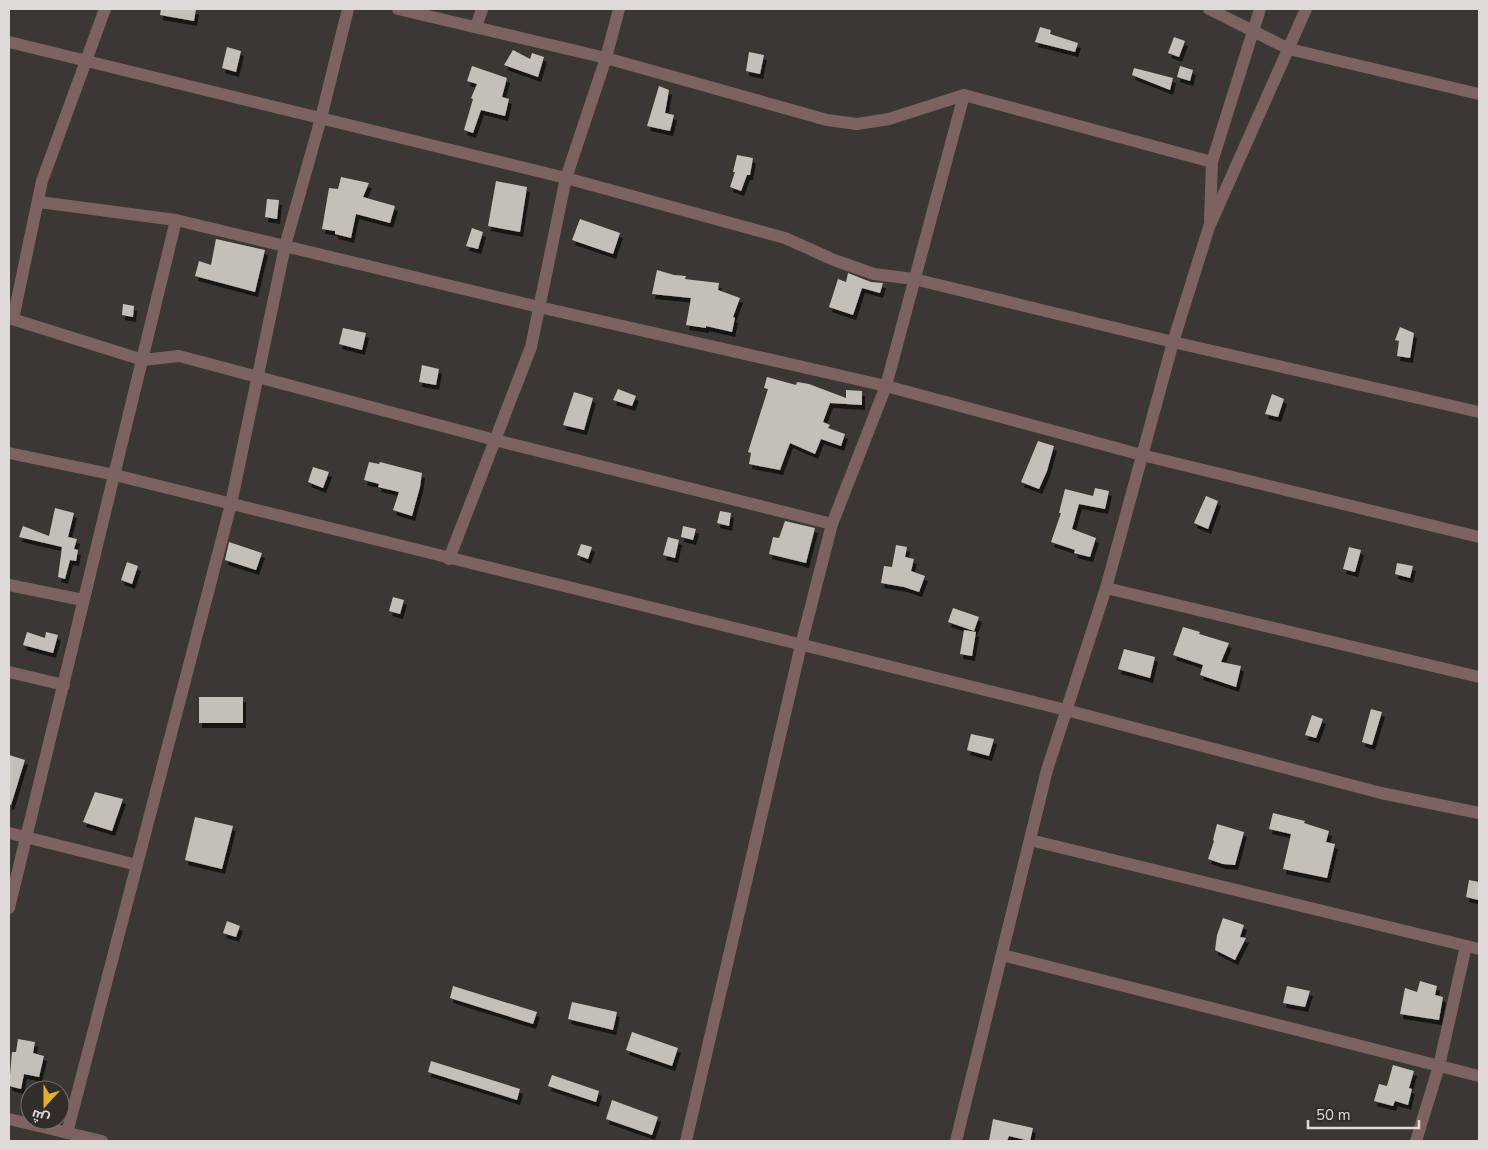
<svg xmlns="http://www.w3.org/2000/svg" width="1488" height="1150" font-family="'Nunito Sans',Cairo,sans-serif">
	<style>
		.building { fill: #c4bfb9; filter: url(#shadow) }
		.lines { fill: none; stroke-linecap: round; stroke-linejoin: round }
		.minor { stroke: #7d6262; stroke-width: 12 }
	</style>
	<defs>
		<filter id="shadow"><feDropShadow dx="3" dy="5" stdDeviation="0" flood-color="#0009"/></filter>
	</defs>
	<rect width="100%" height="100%" fill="#3b3733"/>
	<!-- building -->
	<g class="building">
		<path d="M161,9H196L194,21L160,15Z"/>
		<path d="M1040,27L1051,30L1050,34L1078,43L1075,52L1035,42Z"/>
		<path d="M1174,37L1185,41L1179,57L1168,53Z"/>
		<path d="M227,47L241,51L236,72L222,68Z"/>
		<path d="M513,50L530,59L532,53L544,57L538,77L504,65Z"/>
		<path d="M749,52L764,55L760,74L746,71Z"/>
		<path d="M472,66L507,78L502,97L509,99L505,116L481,110L473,133L464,130L473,99L471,98L477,84L467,81Z"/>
		<path d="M1180,66L1193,70L1190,81L1177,77Z"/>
		<path d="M1134,68L1173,78L1170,90L1132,75Z"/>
		<path d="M659,86L669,90L665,113L674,115L670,131L647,126Z"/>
		<path d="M737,155L753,158L750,175H747L741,191L730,187L735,172H733Z"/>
		<path d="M341,177L369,183L363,197L395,206L390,223L356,214L351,238L335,234V231L322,229L329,188L338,189Z"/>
		<path d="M496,181L527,187L520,232L488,226Z"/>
		<path d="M267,199L279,200L277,219L265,217Z"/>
		<path d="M580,219L620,233L613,254L572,240Z"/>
		<path d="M472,228L483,232L478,249L466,246Z"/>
		<path d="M216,239L265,250L255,292L195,276L199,261L211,265Z"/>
		<path d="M657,270L674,275L686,276L685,279L719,283L718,290L740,298L733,317L735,318L732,332L706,326V328L686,325L691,298L652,294Z"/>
		<path d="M848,273L871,282L883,283L880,293L862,288L853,315L829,307L838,279L846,282Z"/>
		<path d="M123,304L134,306L133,317L122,315Z"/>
		<path d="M1400,327L1414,333L1410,358L1397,356L1399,341L1395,340Z"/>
		<path d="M343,328L366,333L362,350L339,344Z"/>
		<path d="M422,365L439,369L436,385L419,382Z"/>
		<path d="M767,377L796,385L797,382L809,384L846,398V390L862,391V405L830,403L823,422L830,425L828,428L845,434L841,446L821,439L815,454L790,443L780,470L749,464L751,453L748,452L768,389L764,388Z"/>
		<path d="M618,389L636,396L632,406L613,400Z"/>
		<path d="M574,392L593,398L584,430L563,425Z"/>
		<path d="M1272,394L1284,399L1278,417L1265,414Z"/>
		<path d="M1038,441L1054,446L1047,471L1039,489L1021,482Z"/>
		<path d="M369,462L379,464L380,462L422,473L420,487L412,516L393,510L399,492L378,487L379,484L364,480Z"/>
		<path d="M313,467L329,472L323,488L308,482Z"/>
		<path d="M1095,488L1109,491L1105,509L1079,504L1072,529L1096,538L1090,557L1074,553L1075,550L1051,542L1061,513H1059L1065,489L1093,496Z"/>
		<path d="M1206,496L1218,501L1208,529L1194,523Z"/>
		<path d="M55,508L74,513L68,537L77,539L74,549L78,550L76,561L70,560L65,579L58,577L62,547L19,537L23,526L49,536Z"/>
		<path d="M720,511L731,513L729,526L717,523Z"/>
		<path d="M785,521L815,528L806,563L769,554L773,537L779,538Z"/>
		<path d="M683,526L696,529L693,540L681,537Z"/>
		<path d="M668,537L679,540L675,558L663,555Z"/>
		<path d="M229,542L262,553L256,570L225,560Z"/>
		<path d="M581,544L592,547L588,559L577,555Z"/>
		<path d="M896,545L907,547L905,557L914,559L911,571L925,576L919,592L904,587L881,583L884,566L892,567Z"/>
		<path d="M1349,547L1361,550L1355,572L1343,569Z"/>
		<path d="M127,562L138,566L132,584L121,580Z"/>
		<path d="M1397,563L1413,566L1410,578L1395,574Z"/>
		<path d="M393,597L404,600L400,614L389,611Z"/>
		<path d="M953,608L979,617L974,631L948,622Z"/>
		<path d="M1183,627L1200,632L1199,634L1229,643L1221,662L1241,666L1236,687L1200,675L1203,665L1173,655Z"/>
		<path d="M964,630L976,632L972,656L960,654Z"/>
		<path d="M27,632L45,638L46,632L58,635L53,653L23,645Z"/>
		<path d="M1124,649L1155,657L1150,678L1118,669Z"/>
		<rect x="199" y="697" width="44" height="26"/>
		<path d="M1371,709L1382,712L1372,745L1362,742Z"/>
		<path d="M1312,715L1323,719L1316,738L1305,735Z"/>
		<path d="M971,734L994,739L989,756L967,750Z"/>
		<path d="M9,755L25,760L11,805H9Z"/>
		<path d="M95,792L123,799L112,831L83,822Z"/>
		<path d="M1273,813L1305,821L1304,823L1329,831L1326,842L1335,844L1327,878L1283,869L1291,834L1269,829Z"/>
		<path d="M195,817L233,826L222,869L185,860Z"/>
		<path d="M1217,824L1244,832L1235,865L1223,864L1208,859L1214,841L1213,840Z"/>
		<path d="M1469,880L1479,882L1478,900L1466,897Z"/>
		<path d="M1223,918L1244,925L1240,937L1246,938L1235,960L1215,950L1217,935Z"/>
		<path d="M227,921L240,926L236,937L223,933Z"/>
		<path d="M1420,981L1437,986L1435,995L1443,997L1439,1020L1400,1014L1405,988L1417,992Z"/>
		<path d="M453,986L537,1012L533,1024L450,998Z"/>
		<path d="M1287,986L1310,991L1305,1007L1283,1003Z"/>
		<path d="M572,1002L617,1012L613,1030L568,1019Z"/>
		<path d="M632,1032L678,1048L672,1066L626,1050Z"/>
		<path d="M18,1039L35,1042L33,1053L44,1056L39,1077L24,1074L21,1089L9,1086L12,1052H16Z"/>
		<path d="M431,1061L520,1089L517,1100L428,1072Z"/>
		<path d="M1393,1065L1414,1071L1409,1088L1412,1089L1408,1105L1395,1101L1393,1106L1374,1101L1379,1084L1387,1086Z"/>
		<path d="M552,1075L599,1091L596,1102L548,1086Z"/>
		<path d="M612,1100L658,1117L652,1135L606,1119Z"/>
		<path d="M993,1119L1033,1128L1030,1141L1009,1136L1007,1141H989Z"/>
	</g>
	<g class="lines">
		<!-- minor -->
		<g class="minor">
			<path d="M398,9L606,58L827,120L857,124L889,119L964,95L1212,162"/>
			<path d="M1209,9L1289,49L1479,94"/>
			<path d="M476,27L482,9"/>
			<path d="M9,42L566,178L785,238L834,260L874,274L914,279L1173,342L1479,412"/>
			<path d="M39,202L176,220L539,307L886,386L1142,455L1479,537"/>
			<path d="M1210,220L1212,162L1260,9"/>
			<path d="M9,318L143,360L179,356L495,440L832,524"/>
			<path d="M13,319L42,181L105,9"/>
			<path d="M9,453L115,475L1066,710L1381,793L1479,813"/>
			<path d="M449,559L531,347L566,178L606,58L619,9"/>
			<path d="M9,585L83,600"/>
			<path d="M1106,588L1479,677"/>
			<path d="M9,672L64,685"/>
			<path d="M9,833L137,865"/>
			<path d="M1030,840L1479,949"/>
			<path d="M9,908L176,220"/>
			<path d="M1002,955L1479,1076"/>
			<path d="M9,1119L102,1141"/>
			<path d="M67,1133L231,504L285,246L321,118L348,9"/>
			<path d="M686,1141L801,645L832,524L886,386L964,95"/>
			<path d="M956,1141L1047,770L1106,588L1173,342L1209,227L1306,9"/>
			<path d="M1416,1141L1439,1066L1466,946"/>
		</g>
	</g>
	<!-- border -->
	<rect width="1488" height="1150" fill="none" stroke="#dddad8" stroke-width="20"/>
	<!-- north arrow -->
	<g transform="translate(45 1105) rotate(201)"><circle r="24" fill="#312d29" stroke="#76726f"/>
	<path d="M0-4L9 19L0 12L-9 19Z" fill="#e3ae34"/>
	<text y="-8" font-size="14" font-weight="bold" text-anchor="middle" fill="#dddad8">ش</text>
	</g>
	<!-- scale -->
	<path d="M1308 1120v8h111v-8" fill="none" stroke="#dddad8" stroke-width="2.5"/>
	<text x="1316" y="1120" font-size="15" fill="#dddad8" stroke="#312d29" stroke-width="4" paint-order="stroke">50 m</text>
</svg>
